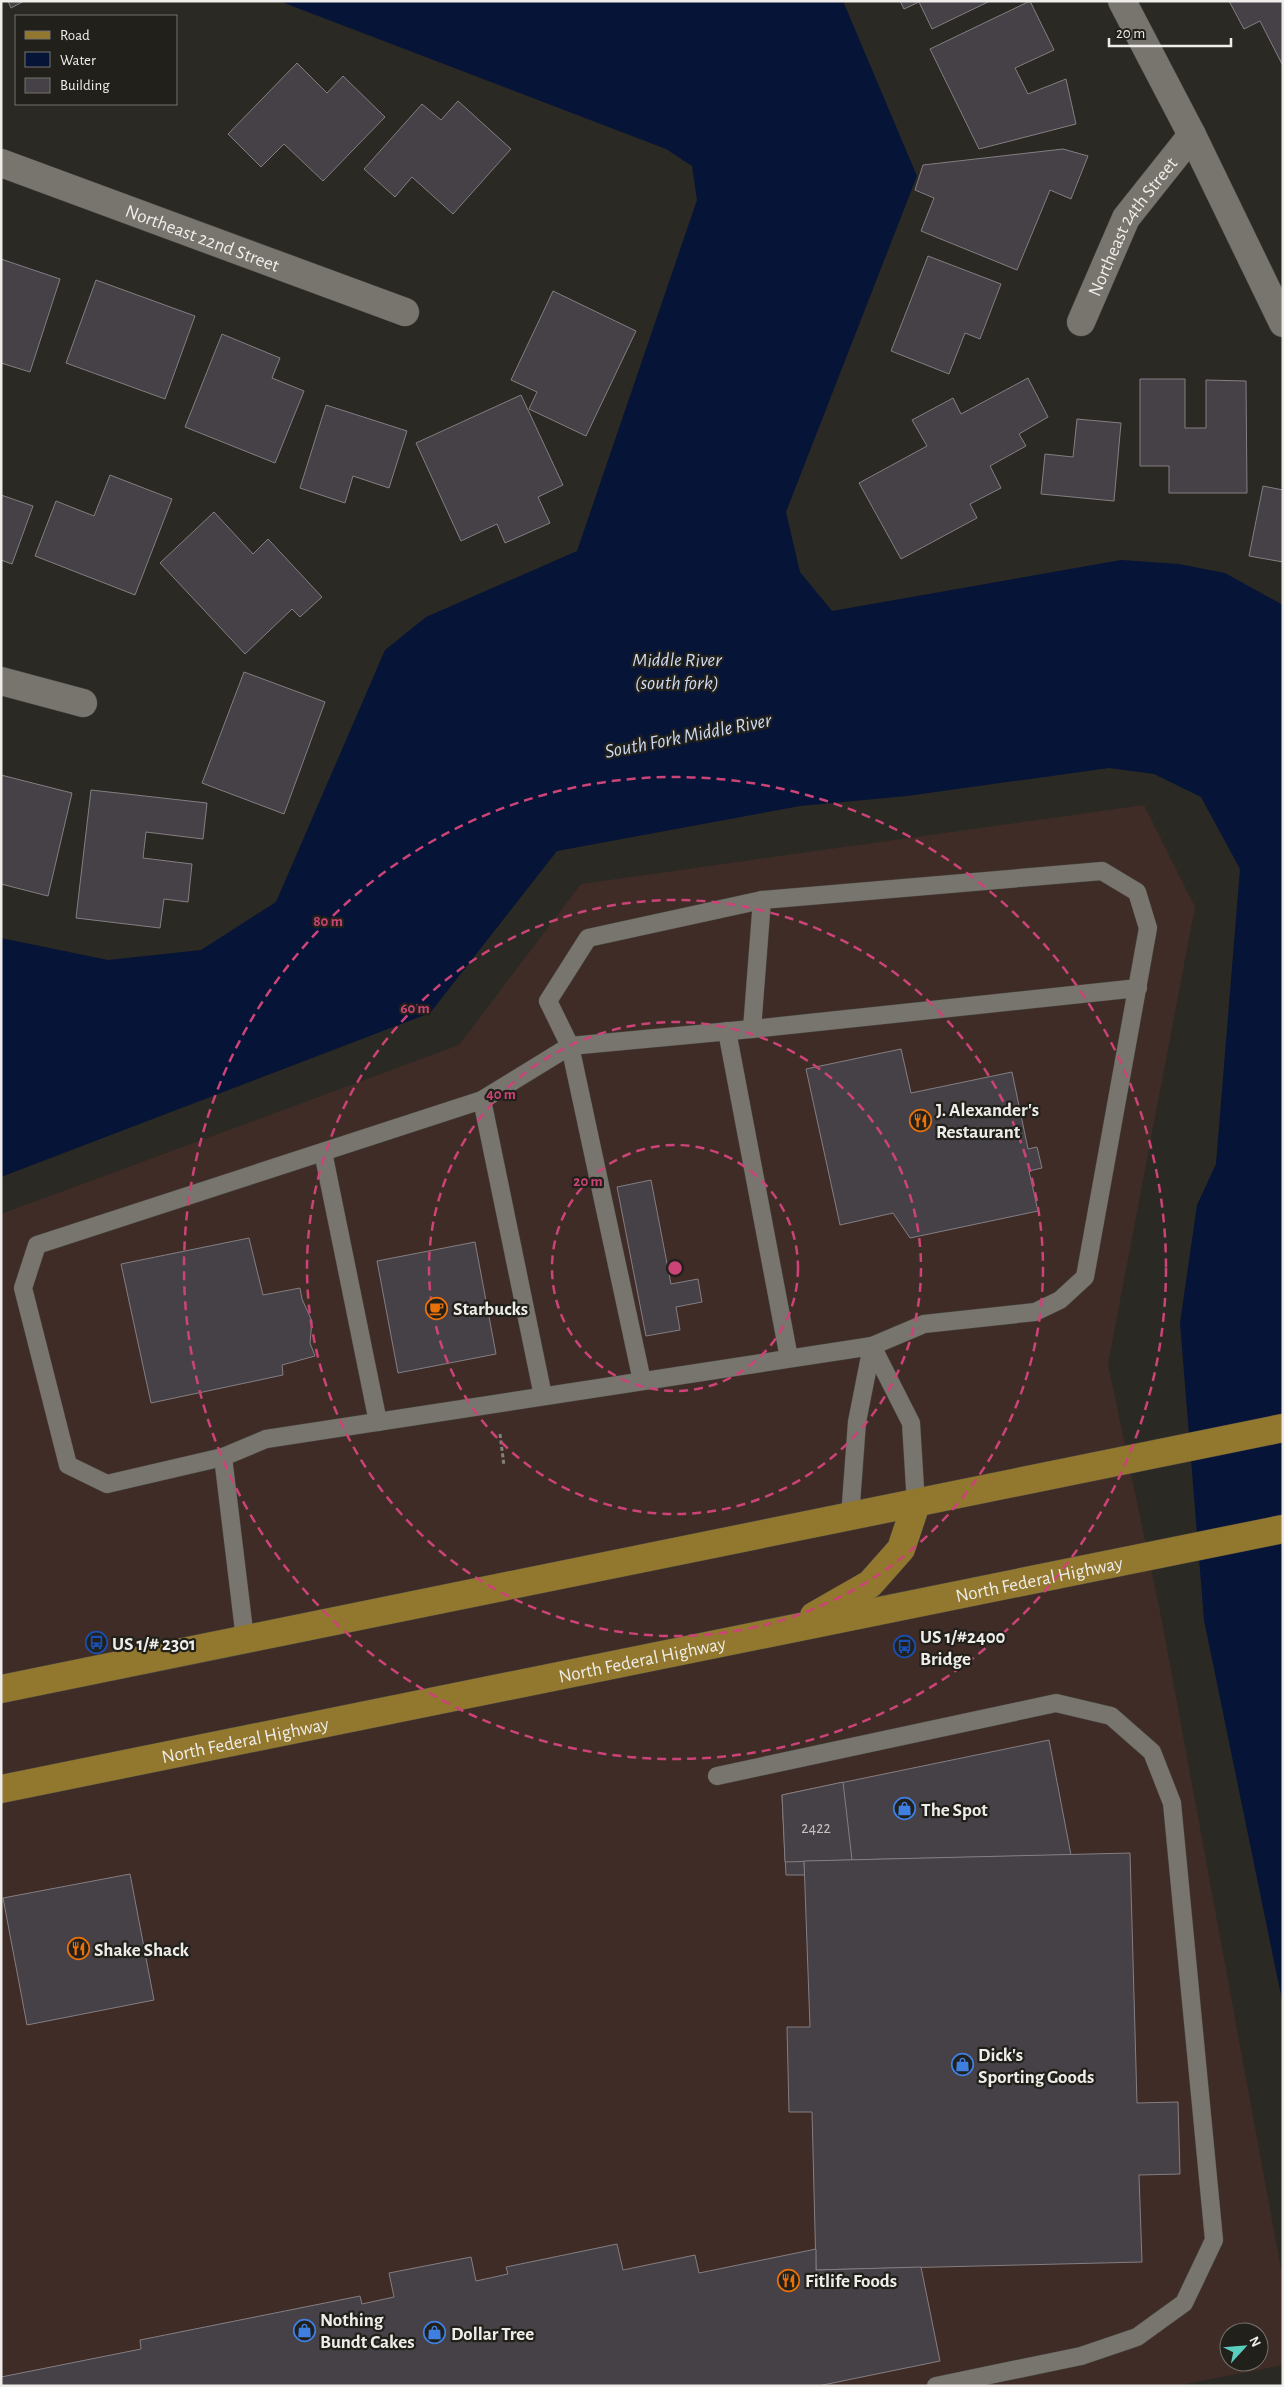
<svg xmlns="http://www.w3.org/2000/svg" width="1284" height="2387" font-family="'Alegreya Sans',sans-serif">
	<style>
		.commercial { fill: #3f2c26; fill-rule: evenodd }
		.water { fill: #061437 }
		.building { fill: #464146; stroke: #847e83 }
		.lines { fill: none; stroke-linecap: round; stroke-linejoin: round }
		.service-casing { stroke: #494742; stroke-width: 19 }
		.minor-casing { stroke: #494742; stroke-width: 29 }
		.primary-casing { stroke: #494742; stroke-width: 29 }
		.path { stroke: #82807b; stroke-width: 3; stroke-dasharray: 4 2.5; stroke-linecap: butt }
		.service { stroke: #78756f; stroke-width: 18 }
		.minor { stroke: #78756f; stroke-width: 28 }
		.primary { stroke: #92772e; stroke-width: 28 }
		.ring { fill: none; stroke: #cb4377; stroke-width: 2.5; stroke-dasharray: 9 6 }
		.labels { text-anchor: middle; stroke-width: 4.5; stroke-linejoin: round; paint-order: stroke }
		.number-label { font-size: 16px; fill: #c5c2c0 }
		.street-label { font-size: 19px; fill: #efede9; stroke: #22201a }
		.poi-label { font-size: 19px; font-weight: bold; fill: #efede9; stroke: #22201a; text-anchor: start }
		.water-label { font-size: 20px; font-style: italic; fill: #cddbf6; stroke: #22201a }
		.centre { fill: #cb4377; stroke: #22201a; stroke-width: 2.5 }
		.ring-label { font-size: 15px; text-anchor: middle; font-weight: bold; fill: #cb4377; stroke: #22201a; stroke-width: 4.5; stroke-linejoin: round; paint-order: stroke }
	</style>
	<rect width="100%" height="100%" fill="#2b2923"/>
	<!-- commercial -->
	<path class="commercial" d="M1144,805L1195,907L1108,1364L1162,1621L1283,2280V2365L1175,2386H1V1214L459,1045L581,884ZM1229,2332H1259V2362H1229Z"/>
	<!-- water -->
	<path class="water" d="M279,1H843L917,176L786,512L800,572L832,611L1121,560L1179,564L1225,573L1283,605V2005L1204,1620L1180,1323L1197,1205L1216,1164L1240,869L1201,797L1154,774L1109,768L907,796L800,806L557,851L430,1013L1,1177V938L108,960L201,950L276,902L385,650L426,617L577,551L697,200L692,166L666,149Z"/>
	<!-- building -->
	<g class="building">
		<path d="M8,1H24L11,8Z"/>
		<path d="M900,1H990L932,29L919,2L904,9Z"/>
		<path d="M1030,1L1054,50L1015,68L1028,94L1066,79L1076,124L979,149L930,49Z"/>
		<path d="M1229,1H1283V66L1260,21L1244,29Z"/>
		<path d="M297,63L327,93L343,76L385,117L323,181L284,144L261,167L228,134Z"/>
		<path d="M458,101L511,149L453,214L412,177L395,197L364,169L422,104L441,120Z"/>
		<path d="M1063,149L1088,156L1071,199L1050,190L1017,270L921,231L934,198L915,190L923,165Z"/>
		<path d="M928,256L1001,284L980,339L965,333L949,374L891,351Z"/>
		<path d="M1,259L60,279L30,372L1,363Z"/>
		<path d="M96,280L195,316L165,399L66,363Z"/>
		<path d="M553,291L636,331L586,436L529,409L537,392L511,380Z"/>
		<path d="M222,334L280,358L272,378L304,391L275,463L185,427Z"/>
		<path d="M1028,378L1048,417L1019,434L1026,446L990,466L1001,488L970,504L977,518L901,559L859,483L927,446L912,420L953,398L961,414Z"/>
		<path d="M1140,379H1185V428H1206V380L1246,381L1247,493H1169V466H1140Z"/>
		<path d="M521,395L563,485L538,497L550,523L505,543L497,524L461,541L416,443Z"/>
		<path d="M326,405L407,431L389,488L353,476L345,503L300,488Z"/>
		<path d="M1077,419L1121,423L1114,501L1041,494L1045,454L1073,457Z"/>
		<path d="M110,475L172,499L135,595L35,556L56,501L94,516Z"/>
		<path d="M1263,486L1283,490V562L1249,556Z"/>
		<path d="M1,495L33,506L12,564L1,560Z"/>
		<path d="M214,512L253,554L268,539L322,597L300,617L292,609L245,654L160,563Z"/>
		<path d="M244,672L325,702L284,814L202,783Z"/>
		<path d="M1,775L72,793L48,896L1,884Z"/>
		<path d="M91,790L207,803L203,839L146,832L143,858L192,864L188,902L164,899L160,928L76,918Z"/>
		<path d="M901,1049L911,1093L1012,1072L1028,1149L1037,1147L1042,1168L1029,1171L1038,1211L910,1238L893,1213L840,1225L806,1069Z"/>
		<path d="M651,1180L671,1284L698,1279L702,1302L676,1307L680,1330L646,1336L617,1187Z"/>
		<path d="M249,1238L263,1295L300,1288L302,1299L312,1321L310,1343L315,1356L282,1365L283,1375L151,1403L121,1264Z"/>
		<path d="M475,1242L496,1354L398,1373L377,1261Z"/>
		<path d="M1049,1740L1071,1855L804,1861L805,1875H786L782,1795Z"/>
		<path d="M843,1782L852,1860L785,1862L782,1795Z"/>
		<path d="M1130,1853L1137,2103L1178,2102L1180,2174L1139,2175L1142,2262L816,2270L812,2112H789L787,2027H810L804,1861Z"/>
		<path d="M130,1874L154,2000L27,2025L3,1898Z"/>
		<path d="M617,2244L623,2270L695,2255L699,2273L816,2249V2270L921,2267L940,2361L818,2386H1V2377L141,2349L140,2340L360,2296L362,2304L394,2297L389,2273L471,2257L476,2281L508,2274L506,2267Z"/>
	</g>
	<g class="lines">
		<defs>
			<g id="service">
				<path d="M727,1031L789,1358"/>
				<path d="M482,1100L543,1396"/>
				<path d="M323,1152L378,1422"/>
				<path d="M872,1346L911,1423L916,1504"/>
				<path d="M642,1381L570,1046L548,1001L588,938L762,900"/>
				<path d="M223,1457L107,1484L68,1465L23,1288L37,1245L482,1100L570,1046L752,1029"/>
				<path d="M850,1517L857,1422L872,1346"/>
				<path d="M245,1639L223,1457L266,1439L872,1346L924,1324L1035,1312L1060,1300L1085,1277L1148,928L1137,892L1102,871L762,900L752,1029L1138,988"/>
				<path d="M717,1776L1056,1703L1111,1716L1152,1752L1172,1803L1214,2240L1184,2303L1137,2337L1081,2356L936,2386"/>
			</g>
			<g id="minor">
				<path d="M1122,1L1192,135L1283,323"/>
				<path id="s1" d="M1,163L405,312"/>
				<path id="s2" d="M1081,322L1126,218L1192,135"/>
				<path d="M1,681L83,703"/>
			</g>
			<g id="primary">
				<path d="M814,1616L870,1584L901,1549L916,1504"/>
				<path d="M1,1689L1283,1428"/>
				<path id="s3" d="M1,1789L1283,1529"/>
			</g>
		</defs>
		<!-- service casing -->
		<use href="#service" class="service-casing"/>
		<!-- minor casing -->
		<use href="#minor" class="minor-casing"/>
		<!-- primary casing -->
		<use href="#primary" class="primary-casing"/>
		<!-- path -->
		<path class="path" d="M500,1434L504,1466"/>
		<!-- service -->
		<use href="#service" class="service"/>
		<!-- minor -->
		<use href="#minor" class="minor"/>
		<!-- primary -->
		<use href="#primary" class="primary"/>
	</g>
	<!-- distance rings -->
	<g class="ring">
		<circle cx="675" cy="1268" r="123"/>
		<circle cx="675" cy="1268" r="246"/>
		<circle cx="675" cy="1268" r="368"/>
		<circle cx="675" cy="1268" r="491"/>
	</g>
	<!-- icons -->
	<defs>
		<symbol id="restaurant-ring" viewBox="-11 -11 22 22"><circle r="9.5" fill="#22201a" stroke="#e8710a" stroke-width="1.5"/><path d="M-5-6h1v4h1v-4h1v4h1v-4h1v5L-1.5 .5V6h-2V.5L-5-1ZM5-6V6H3V1.5H1.5Q1.5-4 5-6Z" fill="#e8710a"/></symbol>
		<symbol id="cafe-ring" viewBox="-11 -11 22 22"><circle r="9.5" fill="#22201a" stroke="#e8710a" stroke-width="1.5"/><path d="M-5.5-4.5H6V0H3Q3 3.5 0 3.5H-2.5Q-5.5 3.5-5.5 0ZM3-3.2v2h1.7v-2ZM-6 4.5H4V6H-6Z" fill="#e8710a"/></symbol>
		<symbol id="bus-ring" viewBox="-11 -11 22 22"><circle r="9.5" fill="#22201a" stroke="#1a4fb4" stroke-width="1.5"/><path d="M-5-6H5V4H4V6H2V4H-2V6H-4V4H-5ZM-3.5-4V0h7V-4ZM-3.5 1.2v1.5H-2V1.2ZM2 1.2v1.5H3.5V1.2Z" fill="#1a4fb4"/></symbol>
		<symbol id="shop-ring" viewBox="-11 -11 22 22"><circle r="9.5" fill="#22201a" stroke="#3f7fe0" stroke-width="1.5"/><path d="M-5-2.5h2.3a2.7 3.5 0 0 1 5.4 0H5L5.5 6h-11ZM-1.5-2.5h3a1.5 2.3 0 0 0-3 0Z" fill="#3f7fe0"/></symbol>
	</defs>
	<g fill-rule="evenodd">
		<use href="#restaurant-ring" x="908" y="1108" width="25" height="25"/>
		<use href="#cafe-ring" x="424" y="1296" width="25" height="25"/>
		<use href="#bus-ring" x="84" y="1630" width="25" height="25"/>
		<use href="#bus-ring" x="892" y="1634" width="25" height="25"/>
		<use href="#shop-ring" x="892" y="1796" width="25" height="25"/>
		<use href="#restaurant-ring" x="66" y="1936" width="25" height="25"/>
		<use href="#shop-ring" x="950" y="2052" width="25" height="25"/>
		<use href="#restaurant-ring" x="776" y="2268" width="25" height="25"/>
		<use href="#shop-ring" x="292" y="2318" width="25" height="25"/>
		<use href="#shop-ring" x="422" y="2320" width="25" height="25"/>
	</g>
	<g class="labels">
		<!-- number labels -->
		<g class="number-label">
			<text x="816" y="1833">2422</text>
		</g>
		<!-- street labels -->
		<g class="street-label">
			<text dy="7" stroke="none"><textPath href="#s2" startOffset="109">Northeast 24th Street</textPath></text>
			<text dy="7" stroke="none"><textPath href="#s1" startOffset="215">Northeast 22nd Street</textPath></text>
			<text dy="7" stroke="none"><textPath href="#s3" startOffset="1059">North Federal Highway</textPath></text>
			<text dy="7" stroke="none"><textPath href="#s3" startOffset="654">North Federal Highway</textPath></text>
			<text dy="7" stroke="none"><textPath href="#s3" startOffset="249">North Federal Highway</textPath></text>
		</g>
		<!-- poi labels -->
		<g class="poi-label">
			<text x="936" y="1116">J. Alexander's<tspan x="936" dy="22">Restaurant</tspan></text>
			<text x="453" y="1315">Starbucks</text>
			<text x="920" y="1643">US 1/#2400<tspan x="920" dy="22">Bridge</tspan></text>
			<text x="112" y="1650">US 1/# 2301</text>
			<text x="921" y="1816">The Spot</text>
			<text x="94" y="1956">Shake Shack</text>
			<text x="978" y="2061">Dick's<tspan x="978" dy="22">Sporting Goods</tspan></text>
			<text x="805" y="2287">Fitlife Foods</text>
			<text x="320" y="2326">Nothing<tspan x="320" dy="22">Bundt Cakes</tspan></text>
			<text x="451" y="2340">Dollar Tree</text>
		</g>
		<!-- water labels -->
		<g class="water-label">
			<text x="677" y="666">Middle River<tspan x="677" dy="23">(south fork)</tspan></text>
			<text transform="translate(688 735) rotate(-11)" y="7">South Fork Middle River</text>
		</g>
	</g>
	<circle cx="675" cy="1268" r="8" class="centre"/>
	<g class="ring-label">
		<text x="328" y="926">80 m</text>
		<text x="415" y="1013">60 m</text>
		<text x="501" y="1099">40 m</text>
		<text x="588" y="1186">20 m</text>
	</g>
	<!-- border -->
	<rect width="1284" height="2387" fill="none" stroke="#efede9" stroke-width="5"/>
	<!-- legend -->
	<rect x="15" y="15" width="162" height="90" fill="#22201a" stroke="#74726d"/>
	<rect x="25" y="31" width="25" height="8" fill="#92772e" stroke="#74726d"/>
	<text x="60" y="40" font-size="15" fill="#efede9">Road</text>
	<rect x="25" y="52" width="25" height="15" fill="#061437" stroke="#74726d"/>
	<text x="60" y="65" font-size="15" fill="#efede9">Water</text>
	<rect x="25" y="78" width="25" height="15" fill="#464146" stroke="#74726d"/>
	<text x="60" y="90" font-size="15" fill="#efede9">Building</text>
	<!-- north arrow -->
	<g transform="translate(1244 2347) rotate(64)"><circle r="24" fill="#22201a" stroke="#74726d"/>
	<path d="M0-4L9 19L0 12L-9 19Z" fill="#59cebe"/>
	<text y="-8" font-size="14" font-weight="bold" text-anchor="middle" fill="#efede9">N</text>
	</g>
	<!-- scale -->
	<path d="M1109 38v8h122v-8" fill="none" stroke="#efede9" stroke-width="2.5"/>
	<text x="1116" y="38" font-size="15" fill="#efede9" stroke="#22201a" stroke-width="4" paint-order="stroke">20 m</text>
</svg>
